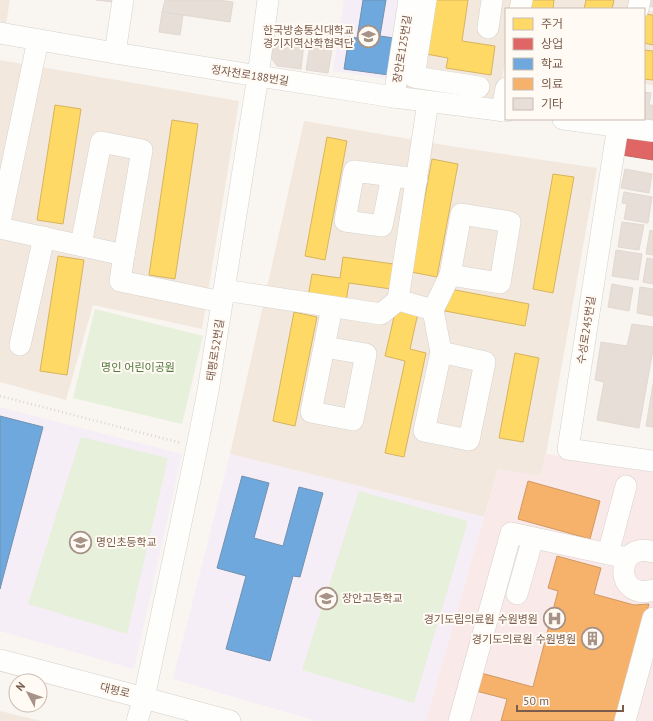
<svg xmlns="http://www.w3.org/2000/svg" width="653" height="721" font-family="'PT Sans','Noto Sans KR',sans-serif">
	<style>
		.residential { fill: #f2e8de }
		.education { fill: #f6eef6 }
		.medical { fill: #fae9e9 }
		.green { fill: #e7f0db }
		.homes { fill: #ffd966; stroke: #d7b45e }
		.shops { fill: #e06666; stroke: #c1635e }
		.schools { fill: #6fa8dc; stroke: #7291b1 }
		.health { fill: #f6b26b; stroke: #d19862 }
		.building { fill: #e6ded7; stroke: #e2d8d2 }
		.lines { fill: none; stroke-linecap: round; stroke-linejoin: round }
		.minor-casing { stroke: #d7d1cb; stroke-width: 22 }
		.path { stroke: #dcd5d0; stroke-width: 2.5; stroke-dasharray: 1 3; stroke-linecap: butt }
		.minor { stroke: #fefefd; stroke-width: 21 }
		.labels { text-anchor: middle; stroke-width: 4; stroke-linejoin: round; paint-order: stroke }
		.poi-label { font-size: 11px; fill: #7a5c4d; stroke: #fffaf3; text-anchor: end }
		.street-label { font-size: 11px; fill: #7a5c4d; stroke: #fffaf3 }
		.park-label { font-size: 11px; fill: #537a41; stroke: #fffaf3 }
	</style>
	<rect width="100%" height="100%" fill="#f9f5f0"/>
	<!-- residential -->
	<g class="residential">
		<path d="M0,0H10L5,29L0,28Z"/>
		<path d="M415,0H635L634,9H506V55L498,104L401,89Z"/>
		<path d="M644,10L653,11V85L644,84Z"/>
		<path d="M0,60L239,101L202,329L93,305L66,400L0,382Z"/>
		<path d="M304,121L450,146L597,168L546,454L540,476L498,469L484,517L230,454Z"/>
		<path d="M0,711L41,721H0Z"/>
	</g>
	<!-- education -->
	<g class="education">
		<path d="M344,0H405L393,80L333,71Z"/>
		<path d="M0,407L182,454L134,669L0,631Z"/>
		<path d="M230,454L484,517L426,721H316L173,679Z"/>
	</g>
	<!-- medical -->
	<path class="medical" d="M546,454L653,472V721H426L498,469L540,476Z"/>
	<!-- green -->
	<g class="green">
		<path d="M95,309L203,336L182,424L73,398Z"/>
		<path d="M81,437L168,458L127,634L28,604Z"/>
		<path d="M359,491L468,521L414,703L302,670Z"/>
	</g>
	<!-- homes -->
	<g class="homes">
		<path d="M434,0H468L462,41L495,46L491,75L446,68L448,58L426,54Z"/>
		<path d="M532,0H554L553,9H531Z"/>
		<path d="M586,0H614L612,9H584Z"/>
		<path d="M644,14L653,15V45L644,43Z"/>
		<path d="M644,50L653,51V80L644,79Z"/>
		<path d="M55,105L81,109L63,224L37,220Z"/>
		<path d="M172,120L198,124L175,279L149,275Z"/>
		<path d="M327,137L347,141L325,260L305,256Z"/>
		<path d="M432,159L458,164L437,277L411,272Z"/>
		<path d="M553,174L574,177L553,293L533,289Z"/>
		<path d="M58,256L84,260L67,375L40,371Z"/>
		<path d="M343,257L394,264L391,289L349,283L346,302L308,297L312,274L340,278Z"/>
		<path d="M450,289L529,304L525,326L445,311Z"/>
		<path d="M396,308L418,313L410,349L426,353L404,457L385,453L405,361L385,356Z"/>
		<path d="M294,312L317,317L295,426L273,421Z"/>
		<path d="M515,353L539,358L523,442L499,438Z"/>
	</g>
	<!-- shops -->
	<path class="shops" d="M630,135L653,138V160L622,155L624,142Z"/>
	<!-- schools -->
	<g class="schools">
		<path d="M363,0H386L380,36L394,38L389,75L344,69L349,37L357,38Z"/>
		<path d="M0,416L43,427L0,589Z"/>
		<path d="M242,476L269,483L254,538L283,546L299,487L323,493L300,577L293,576L270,661L226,649L246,576L217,568Z"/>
	</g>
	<!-- health -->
	<g class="health">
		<path d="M528,481L600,501L590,539L518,519Z"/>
		<path d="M557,556L601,568L594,594L634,605L649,604L617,721H501L507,699L476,691L481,673L533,687L558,591L548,588Z"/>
	</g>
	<!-- building -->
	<g class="building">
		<path d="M96,0H113V2Z"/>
		<path d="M165,0H217L233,2L230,22L162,12Z"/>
		<path d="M647,0H653V7L647,6Z"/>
		<path d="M162,12L183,15L180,35L159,32Z"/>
		<path d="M271,39L304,43L301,69L277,66L269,55Z"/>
		<path d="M311,40L333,44L328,73L306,70Z"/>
		<path d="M644,92L651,93L649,105H653V125L633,119H644Z"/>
		<path d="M625,169L652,174L649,193L621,188Z"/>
		<path d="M624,192L652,197L648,223L624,219L627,204L622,203Z"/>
		<path d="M622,222L644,225L639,250L618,247Z"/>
		<path d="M650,230L653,231V255L646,254Z"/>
		<path d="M616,250L642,254L638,280L612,276Z"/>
		<path d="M647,258L653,259V284L643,282Z"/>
		<path d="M612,284L633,288L629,311L608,307Z"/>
		<path d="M640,287L653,289V316L637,313Z"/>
		<path d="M632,324L653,327V350L639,428L597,420L604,382L595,380L601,342L627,346Z"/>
		<path d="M653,384V427L646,426Z"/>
	</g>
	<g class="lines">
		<defs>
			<g id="minor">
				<path d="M426,0L414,77L479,87"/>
				<path d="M520,9L522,0"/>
				<path d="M638,9L640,0"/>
				<path d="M488,28L492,0"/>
				<path d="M0,33L115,53L258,76L394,97L506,111"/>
				<path d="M115,53L123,0"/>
				<path d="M394,97L409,0"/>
				<path d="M502,111L506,88"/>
				<path d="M563,119L653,131"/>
				<path d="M619,119L568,449L653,461"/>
				<path d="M392,176L382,226L345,221L354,171L417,179"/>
				<path d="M0,222L38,40"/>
				<path d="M0,228L124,255L142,150L101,142L81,245"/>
				<path d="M124,255L120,281L222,302"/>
				<path d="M224,290L381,314L398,300L428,102"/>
				<path d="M398,300L433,310L441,352L424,431L469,440L485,362L441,352"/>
				<path d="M433,310L450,275L500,283L510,222L461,214L450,275"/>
				<path d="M20,345L44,237"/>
				<path d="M324,347L366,354L353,420L311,412L332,307"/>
				<path d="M653,552C614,540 614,602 653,590"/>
				<path d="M608,554L626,486"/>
				<path d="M517,594L533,538"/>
				<path d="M0,660L144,698L230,721"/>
				<path d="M137,721L144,698L197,447L208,391L258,76L268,0"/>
				<path d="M459,721L511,533L627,558"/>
				<path d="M625,721L653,618"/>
			</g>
		</defs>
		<!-- minor casing -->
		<use href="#minor" class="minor-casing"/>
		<!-- path -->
		<path class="path" d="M0,396L181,443"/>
		<!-- minor -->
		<use href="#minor" class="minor"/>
	</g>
	<!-- icons -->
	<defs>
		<symbol id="school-ring" viewBox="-11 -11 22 22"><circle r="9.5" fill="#fffaf3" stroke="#a69286" stroke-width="1.5"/><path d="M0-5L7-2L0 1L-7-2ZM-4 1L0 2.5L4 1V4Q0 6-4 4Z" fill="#a69286"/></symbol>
		<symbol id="hospital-ring" viewBox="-11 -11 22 22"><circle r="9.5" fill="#fffaf3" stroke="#a69286" stroke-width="1.5"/><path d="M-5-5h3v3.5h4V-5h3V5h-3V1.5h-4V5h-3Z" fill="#a69286"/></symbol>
		<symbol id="building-ring" viewBox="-11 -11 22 22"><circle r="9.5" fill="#fffaf3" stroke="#a69286" stroke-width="1.5"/><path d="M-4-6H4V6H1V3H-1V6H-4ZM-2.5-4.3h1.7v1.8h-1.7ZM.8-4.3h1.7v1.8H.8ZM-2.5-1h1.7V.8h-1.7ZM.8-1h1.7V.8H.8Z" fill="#a69286"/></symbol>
	</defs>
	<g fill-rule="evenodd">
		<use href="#school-ring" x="356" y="24" width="25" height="25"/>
		<use href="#school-ring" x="68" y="530" width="25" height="25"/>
		<use href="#school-ring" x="314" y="586" width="25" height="25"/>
		<use href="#hospital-ring" x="542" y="606" width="25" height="25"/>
		<use href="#building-ring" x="580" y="626" width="25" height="25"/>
	</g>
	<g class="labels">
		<!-- poi labels -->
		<g class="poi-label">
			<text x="354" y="34">한국방송통신대학교<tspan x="354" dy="13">경기지역산학협력단</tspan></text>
			<text x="96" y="546" text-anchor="start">명인초등학교</text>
			<text x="342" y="602" text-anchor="start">장안고등학교</text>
			<text x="538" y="623">경기도립의료원 수원병원</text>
			<text x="576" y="643">경기도의료원 수원병원</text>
		</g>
		<!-- street labels -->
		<g class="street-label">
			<text transform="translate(402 49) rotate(-81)" y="4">장안로125번길</text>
			<text transform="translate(250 75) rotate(9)" y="4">정자천로188번길</text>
			<text transform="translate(586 330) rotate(-81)" y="4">수성로245번길</text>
			<text transform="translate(215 350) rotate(-81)" y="4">태평로52번길</text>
			<text transform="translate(115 690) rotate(14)" y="4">대평로</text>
		</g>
		<!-- park labels -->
		<g class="park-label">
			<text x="138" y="371">명인 어린이공원</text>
		</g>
	</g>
	<!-- legend -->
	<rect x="505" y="8" width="140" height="112" fill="#fffaf3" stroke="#cabbb1"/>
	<rect x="513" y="18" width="20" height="12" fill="#ffd966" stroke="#cabbb1"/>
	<text x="541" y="28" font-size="12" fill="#7a5c4d">주거</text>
	<rect x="513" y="38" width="20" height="12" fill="#e06666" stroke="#cabbb1"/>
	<text x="541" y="48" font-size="12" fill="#7a5c4d">상업</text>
	<rect x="513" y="58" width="20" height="12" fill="#6fa8dc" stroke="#cabbb1"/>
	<text x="541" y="68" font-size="12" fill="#7a5c4d">학교</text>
	<rect x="513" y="78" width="20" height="12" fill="#f6b26b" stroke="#cabbb1"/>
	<text x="541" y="88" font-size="12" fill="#7a5c4d">의료</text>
	<rect x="513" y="98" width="20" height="12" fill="#e6ded7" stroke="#cabbb1"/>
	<text x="541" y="108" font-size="12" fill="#7a5c4d">기타</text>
	<!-- north arrow -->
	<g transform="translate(28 693) rotate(311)"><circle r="19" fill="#fffaf3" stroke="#cabbb1"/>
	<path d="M0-3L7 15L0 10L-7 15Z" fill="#a69286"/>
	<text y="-6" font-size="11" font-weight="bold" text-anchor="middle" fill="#7a5c4d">N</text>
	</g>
	<!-- scale -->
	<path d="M517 705v6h106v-6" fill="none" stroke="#7a5c4d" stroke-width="2"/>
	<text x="523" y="705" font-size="12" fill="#7a5c4d" stroke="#fffaf3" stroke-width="3" paint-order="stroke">50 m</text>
</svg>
